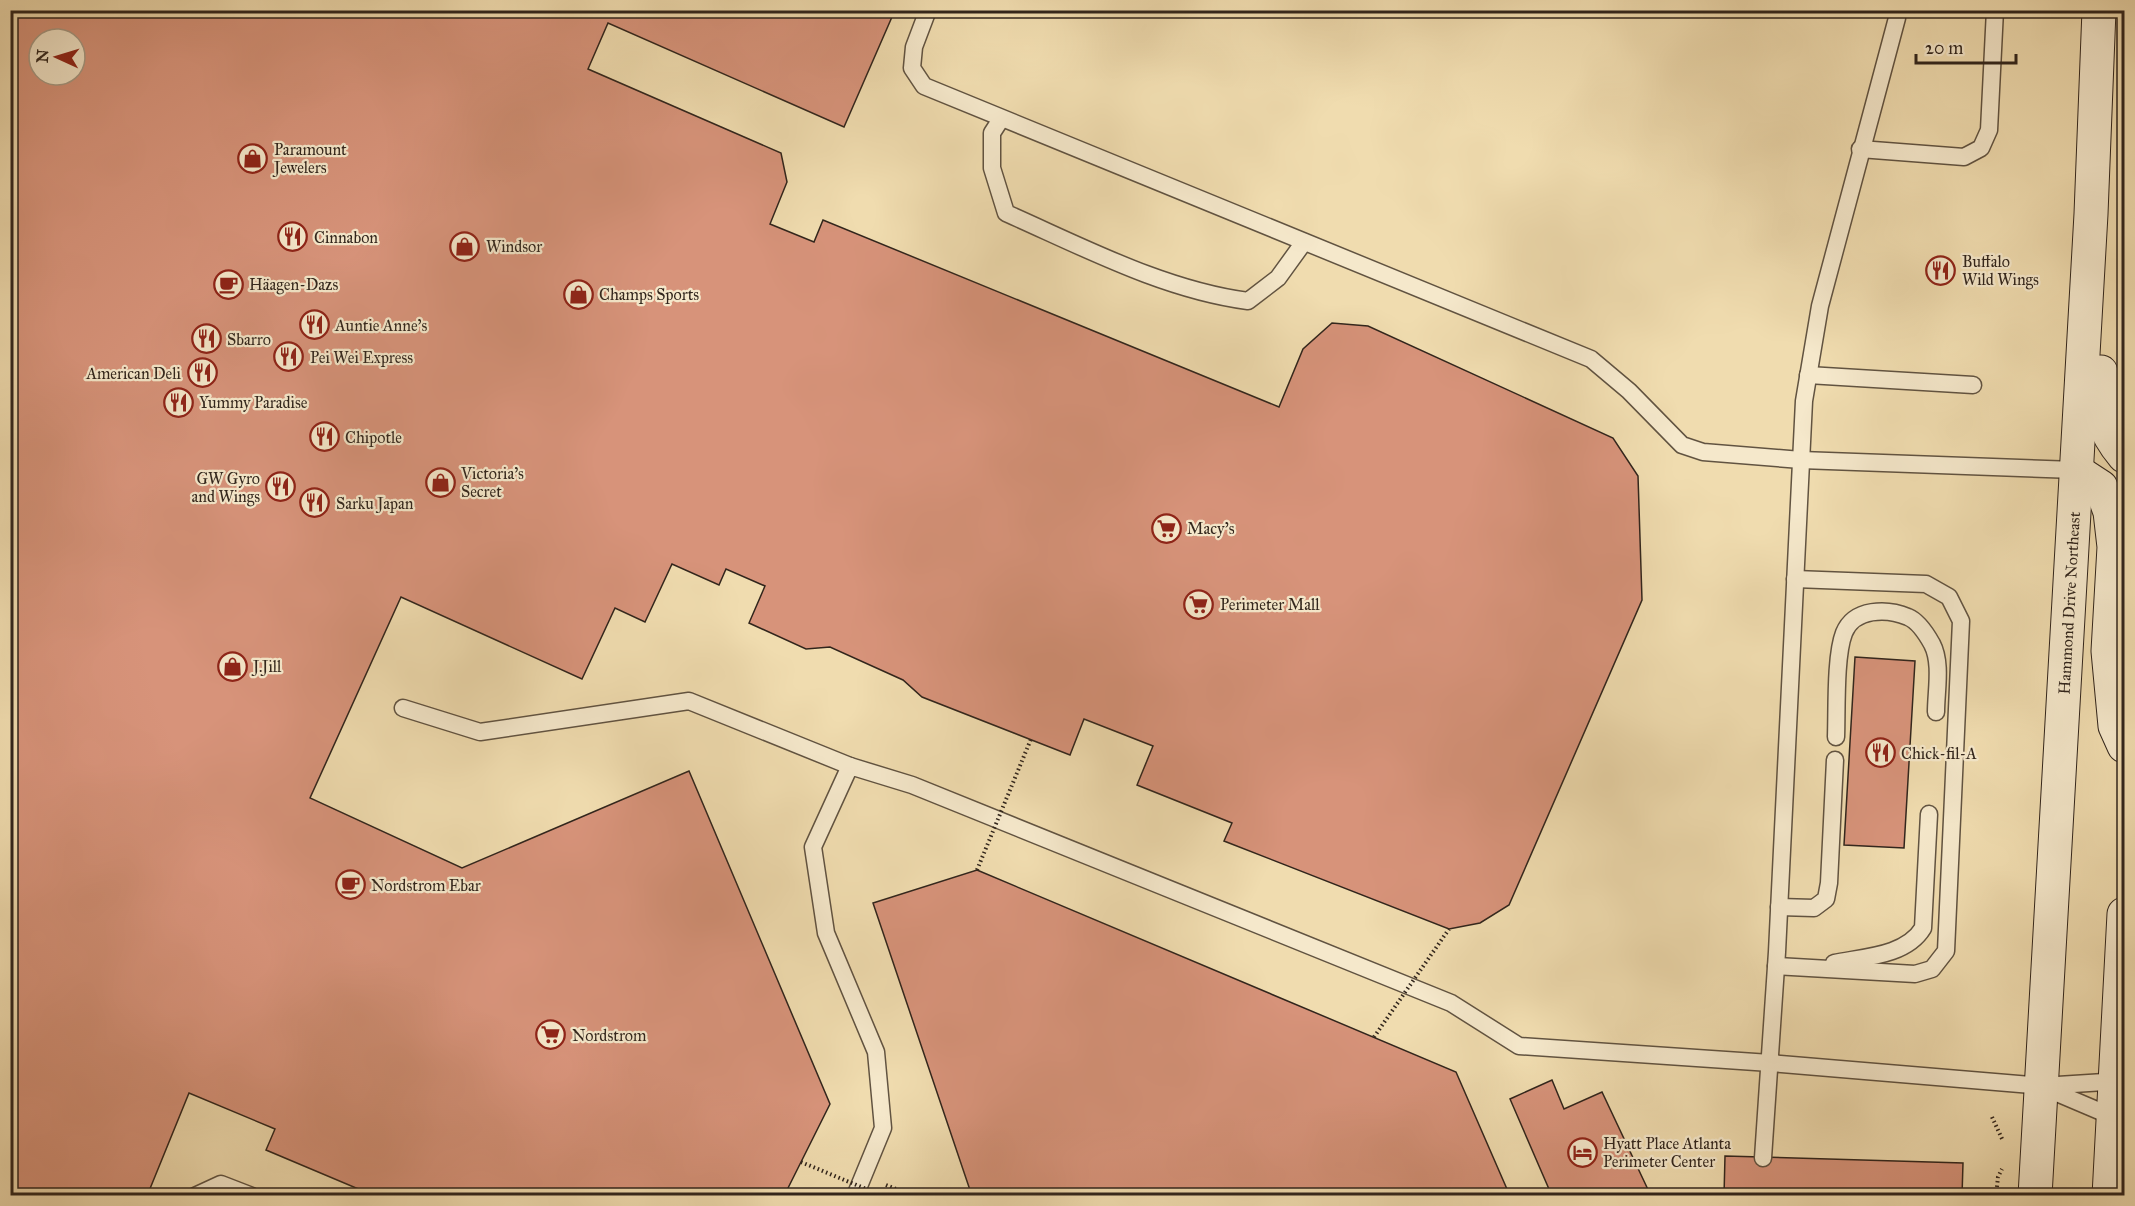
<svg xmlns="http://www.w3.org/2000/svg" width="2135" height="1206" font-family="'IM FELL Great Primer',serif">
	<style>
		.building { fill: #d7937a; stroke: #31251c; stroke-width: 1.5; fill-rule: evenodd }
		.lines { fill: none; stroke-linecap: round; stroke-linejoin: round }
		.service-casing { stroke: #615341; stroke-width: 19 }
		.secondary-casing { stroke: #31251c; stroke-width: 35 }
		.path { stroke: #31251c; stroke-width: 4; stroke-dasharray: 1.5 3; stroke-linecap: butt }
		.service { stroke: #f5e8cb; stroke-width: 16 }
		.secondary { stroke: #f5e8cb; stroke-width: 33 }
		.path-bridge { stroke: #31251c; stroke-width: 4; stroke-dasharray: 1.5 3; stroke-linecap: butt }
		.labels { text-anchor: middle; stroke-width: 4.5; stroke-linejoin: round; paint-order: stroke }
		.poi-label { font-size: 16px; fill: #31251c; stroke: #f5e8cb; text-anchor: start }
		.street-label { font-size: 16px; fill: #31251c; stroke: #f5e8cb }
	</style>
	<rect width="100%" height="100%" fill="#f0dcaf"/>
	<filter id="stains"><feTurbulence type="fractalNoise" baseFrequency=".00333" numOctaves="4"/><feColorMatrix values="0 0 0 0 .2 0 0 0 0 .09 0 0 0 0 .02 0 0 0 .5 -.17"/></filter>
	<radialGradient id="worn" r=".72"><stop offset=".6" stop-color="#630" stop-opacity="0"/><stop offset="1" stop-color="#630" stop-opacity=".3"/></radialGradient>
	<!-- building -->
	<g class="building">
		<path d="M10,10H895L844,127L608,23L588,69L781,153L787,182L770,224L814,242L823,220L1279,407L1303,349L1332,323L1368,326L1613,438L1638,476L1642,600L1509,905L1480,923L1449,929L1224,841L1232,823L1137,785L1153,746L1084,719L1070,755L922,697L903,680L830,647L806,649L749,623L765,586L726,569L719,585L672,564L645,622L615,608L582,679L401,597L310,798L462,868L689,771L830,1104L784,1196H375L266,1150L275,1129L189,1093L147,1196H10ZM39,39H75V75H39Z"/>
		<path d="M1855,657L1915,661L1904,848L1844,845Z"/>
		<path d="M977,870L1456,1072L1510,1196H972L873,903Z"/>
		<path d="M1552,1080L1564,1109L1602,1092L1651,1196H1552L1510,1099Z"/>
		<path d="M1725,1156L1963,1163L1962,1196H1724Z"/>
	</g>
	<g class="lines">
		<defs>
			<g id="service">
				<path d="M928,10L914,47L912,68L924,86L1591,359L1629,391L1682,445L1703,452L1801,460L2075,470"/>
				<path d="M1001,119L992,133V168L1006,213C1083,247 1164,290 1248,301L1278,278L1304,242"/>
				<path d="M1860,149L1964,157L1981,148L1989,130L1995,10"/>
				<path d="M1808,375L1973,385"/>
				<path d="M403,708L480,732L689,701L850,766"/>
				<path d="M1836,737C1837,710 1835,656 1844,633C1854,608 1887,608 1908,617C1918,621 1927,635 1932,644C1942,663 1936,691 1936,712"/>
				<path d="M1779,907L1814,908L1826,899L1829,883L1835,760"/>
				<path d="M1834,963C1864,957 1906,956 1923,928L1929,814"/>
				<path d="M1776,966L1915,974L1932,969L1946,951L1961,621L1949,597L1926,584L1795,579"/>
				<path d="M2045,1088L2118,1119"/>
				<path d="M1763,1158L1777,952L1804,401L1820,306L1889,48L1897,18V10"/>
				<path d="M195,1196L221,1184L252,1196"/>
				<path d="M855,1196L883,1128L876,1052L826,933L813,847L850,766L912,785L1451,1003L1519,1046L1770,1063L2042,1086L2120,1081"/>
			</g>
			<g id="secondary">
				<path d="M2101,372C2101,411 2098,425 2124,456"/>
				<path d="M2075,470L2101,487L2110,512L2114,547L2108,651L2115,726L2124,746"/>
				<path id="s1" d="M2035,1196L2091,214L2099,10"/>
				<path d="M2109,1196L2124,914"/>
			</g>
		</defs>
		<!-- service casing -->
		<use href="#service" class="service-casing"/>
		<!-- secondary casing -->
		<use href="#secondary" class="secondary-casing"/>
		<!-- path -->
		<g class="path">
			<path d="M1992,1117L2003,1141"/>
			<path d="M886,1185L913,1196"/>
			<path d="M1996,1196L1998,1177L2002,1169"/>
		</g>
		<!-- service -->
		<use href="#service" class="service"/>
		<!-- secondary -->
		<use href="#secondary" class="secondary"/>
		<!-- path-bridge -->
		<g class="path-bridge">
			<path d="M977,870L1031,739"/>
			<path d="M1374,1037L1449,929"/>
			<path d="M801,1162L883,1196"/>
		</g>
	</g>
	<!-- icons -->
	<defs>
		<symbol id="shop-ring" viewBox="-11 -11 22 22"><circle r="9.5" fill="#f5e8cb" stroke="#8f2418" stroke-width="1.5"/><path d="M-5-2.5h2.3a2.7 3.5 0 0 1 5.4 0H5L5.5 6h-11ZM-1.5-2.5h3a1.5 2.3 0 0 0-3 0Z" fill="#8f2418"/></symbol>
		<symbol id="restaurant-ring" viewBox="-11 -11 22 22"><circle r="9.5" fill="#f5e8cb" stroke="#8f2418" stroke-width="1.5"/><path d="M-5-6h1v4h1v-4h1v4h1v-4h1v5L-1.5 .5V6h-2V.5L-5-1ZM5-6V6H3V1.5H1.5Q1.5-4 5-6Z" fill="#8f2418"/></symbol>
		<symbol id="cafe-ring" viewBox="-11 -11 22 22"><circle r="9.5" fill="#f5e8cb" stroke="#8f2418" stroke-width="1.5"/><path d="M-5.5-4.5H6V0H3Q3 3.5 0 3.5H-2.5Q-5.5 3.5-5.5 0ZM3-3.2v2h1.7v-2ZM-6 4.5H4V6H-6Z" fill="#8f2418"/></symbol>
		<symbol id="supermarket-ring" viewBox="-11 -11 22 22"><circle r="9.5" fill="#f5e8cb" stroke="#8f2418" stroke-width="1.5"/><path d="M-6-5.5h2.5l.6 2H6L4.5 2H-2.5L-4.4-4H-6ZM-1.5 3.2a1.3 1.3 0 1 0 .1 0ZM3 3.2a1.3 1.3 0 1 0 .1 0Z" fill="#8f2418"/></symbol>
		<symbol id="hotel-ring" viewBox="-11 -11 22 22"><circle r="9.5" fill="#f5e8cb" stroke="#8f2418" stroke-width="1.5"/><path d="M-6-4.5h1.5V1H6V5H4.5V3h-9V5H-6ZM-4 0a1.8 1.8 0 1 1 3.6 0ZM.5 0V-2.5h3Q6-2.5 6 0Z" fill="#8f2418"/></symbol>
	</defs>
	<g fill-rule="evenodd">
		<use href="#shop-ring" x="236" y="142" width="33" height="33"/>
		<use href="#restaurant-ring" x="276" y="220" width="33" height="33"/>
		<use href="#shop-ring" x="448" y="230" width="33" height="33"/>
		<use href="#restaurant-ring" x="1924" y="254" width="33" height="33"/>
		<use href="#cafe-ring" x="212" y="268" width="33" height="33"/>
		<use href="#shop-ring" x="562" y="278" width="33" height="33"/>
		<use href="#restaurant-ring" x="298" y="308" width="33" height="33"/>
		<use href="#restaurant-ring" x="190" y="322" width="33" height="33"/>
		<use href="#restaurant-ring" x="272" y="340" width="33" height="33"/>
		<use href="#restaurant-ring" x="186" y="356" width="33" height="33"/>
		<use href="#restaurant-ring" x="162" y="386" width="33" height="33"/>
		<use href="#restaurant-ring" x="308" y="420" width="33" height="33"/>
		<use href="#shop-ring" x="424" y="466" width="33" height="33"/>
		<use href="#restaurant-ring" x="264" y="470" width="33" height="33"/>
		<use href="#restaurant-ring" x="298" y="486" width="33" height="33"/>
		<use href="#supermarket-ring" x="1150" y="512" width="33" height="33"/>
		<use href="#supermarket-ring" x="1182" y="588" width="33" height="33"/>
		<use href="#shop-ring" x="216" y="650" width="33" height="33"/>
		<use href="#restaurant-ring" x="1864" y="736" width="33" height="33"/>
		<use href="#cafe-ring" x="334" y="868" width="33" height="33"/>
		<use href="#supermarket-ring" x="534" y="1018" width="33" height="33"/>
		<use href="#hotel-ring" x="1566" y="1136" width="33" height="33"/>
	</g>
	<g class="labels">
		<!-- poi labels -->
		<g class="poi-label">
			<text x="274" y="155">Paramount<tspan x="274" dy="18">Jewelers</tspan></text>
			<text x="314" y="243">Cinnabon</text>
			<text x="486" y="252">Windsor</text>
			<text x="1962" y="267">Buffalo<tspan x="1962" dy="18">Wild Wings</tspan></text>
			<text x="249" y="290">Häagen-Dazs</text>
			<text x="599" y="300">Champs Sports</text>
			<text x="335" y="331">Auntie Anne's</text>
			<text x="227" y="345">Sbarro</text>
			<text x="310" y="363">Pei Wei Express</text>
			<text x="181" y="379" text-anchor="end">American Deli</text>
			<text x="199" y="408">Yummy Paradise</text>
			<text x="345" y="443">Chipotle</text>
			<text x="461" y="479">Victoria's<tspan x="461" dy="18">Secret</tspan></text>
			<text x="260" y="484" text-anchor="end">GW Gyro<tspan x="260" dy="18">and Wings</tspan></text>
			<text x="336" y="509">Sarku Japan</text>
			<text x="1187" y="534">Macy's</text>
			<text x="1220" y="610">Perimeter Mall</text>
			<text x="253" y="672">J.Jill</text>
			<text x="1901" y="759">Chick-fil-A</text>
			<text x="371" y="891">Nordstrom Ebar</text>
			<text x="572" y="1041">Nordstrom</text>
			<text x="1603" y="1149">Hyatt Place Atlanta<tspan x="1603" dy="18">Perimeter Center</tspan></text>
		</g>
		<!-- street labels -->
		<g class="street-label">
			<text dy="6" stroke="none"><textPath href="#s1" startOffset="594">Hammond Drive Northeast</textPath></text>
		</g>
	</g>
	<!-- margin -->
	<rect width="2135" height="1206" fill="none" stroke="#f0dcaf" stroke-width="36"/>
	<rect x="12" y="12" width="2111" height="1182" fill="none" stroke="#31251c" stroke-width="3"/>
	<rect x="18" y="18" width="2099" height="1170" fill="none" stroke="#31251c" stroke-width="1.5"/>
	<!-- north arrow -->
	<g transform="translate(57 57) rotate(274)"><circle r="28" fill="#f5e8cb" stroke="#a79a85" stroke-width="1.5"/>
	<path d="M0-4.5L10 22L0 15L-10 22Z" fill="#8f2418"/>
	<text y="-9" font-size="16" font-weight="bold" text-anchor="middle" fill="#31251c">N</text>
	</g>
	<!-- scale -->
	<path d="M1916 54v9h100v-9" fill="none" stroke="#31251c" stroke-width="3"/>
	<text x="1925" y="54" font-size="18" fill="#31251c" stroke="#f5e8cb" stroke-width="4.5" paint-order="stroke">20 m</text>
	<rect width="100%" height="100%" filter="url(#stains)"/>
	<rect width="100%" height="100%" fill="url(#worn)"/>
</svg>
